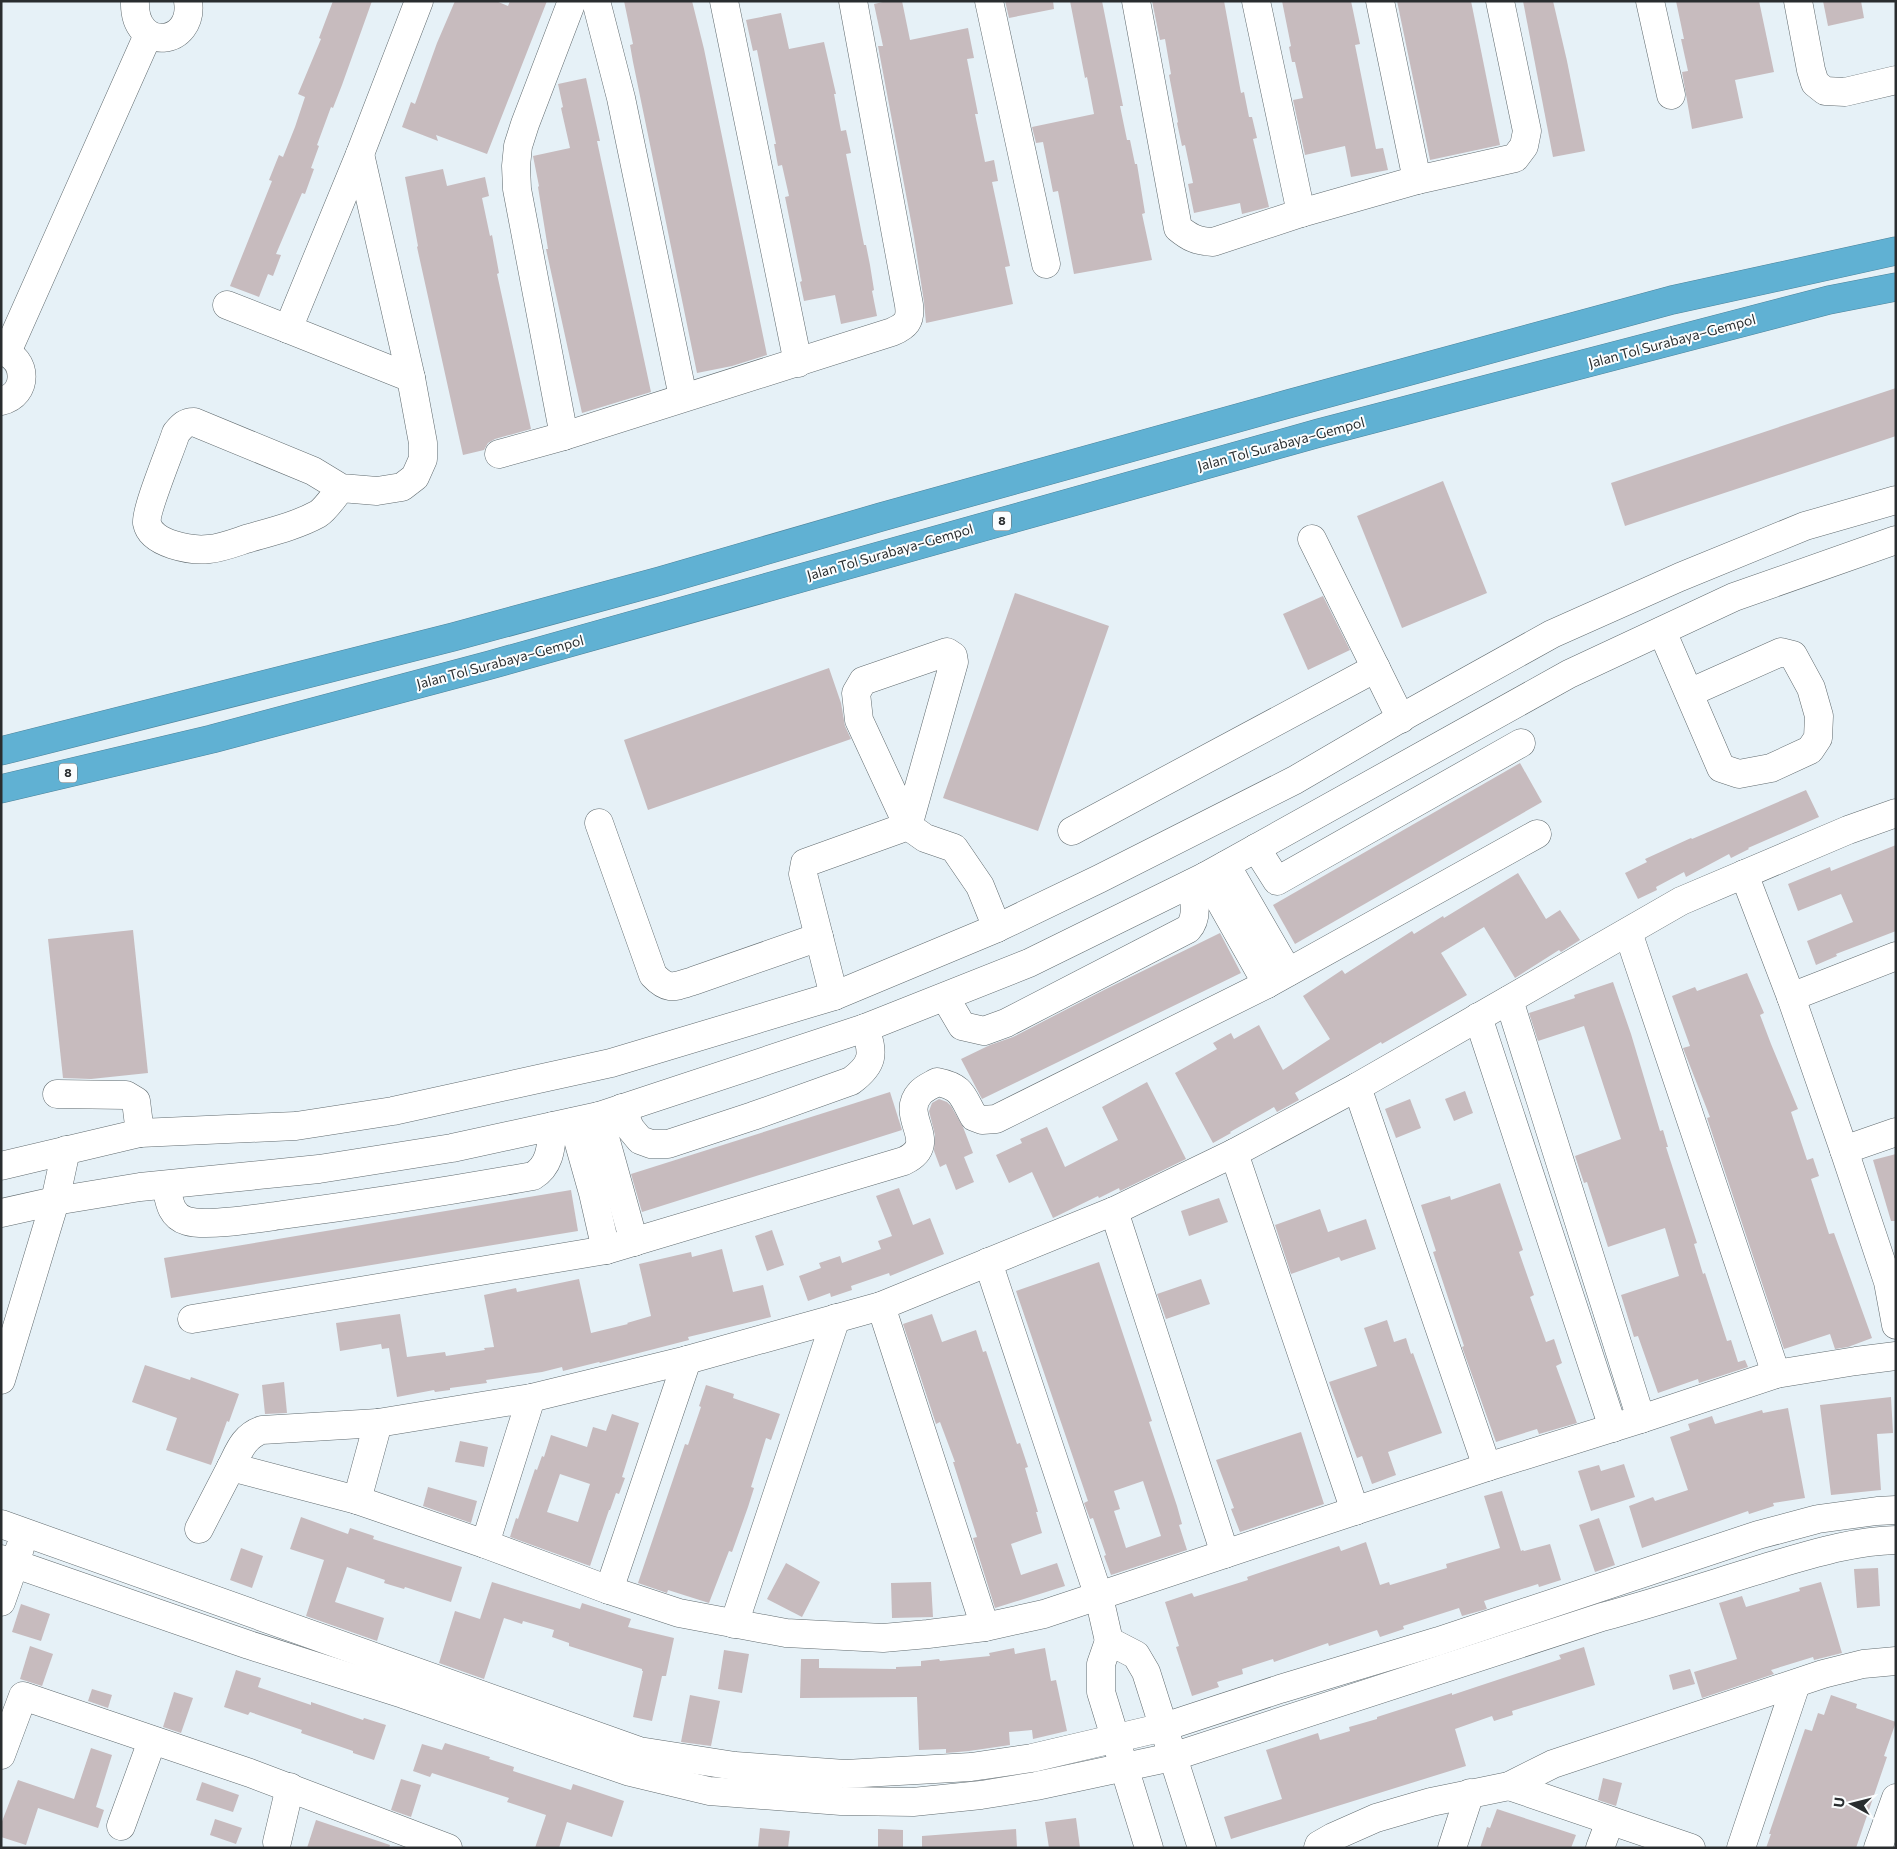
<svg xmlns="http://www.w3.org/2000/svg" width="1897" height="1849" font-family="Commissioner,sans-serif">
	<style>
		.building { fill: #c7bbbe; fill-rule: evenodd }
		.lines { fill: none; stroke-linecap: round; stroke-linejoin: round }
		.minor-casing { stroke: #616b6f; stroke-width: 29 }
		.highway-casing { stroke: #4d839a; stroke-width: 29 }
		.minor { stroke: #fff; stroke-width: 28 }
		.highway { stroke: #60b1d3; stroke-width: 28 }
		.labels { text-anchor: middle; stroke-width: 4; stroke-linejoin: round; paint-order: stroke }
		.shield { fill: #fbfdfe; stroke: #686b6d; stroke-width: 1 }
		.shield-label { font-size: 12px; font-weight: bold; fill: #292d2f }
		.street-label { font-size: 14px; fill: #292d2f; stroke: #fbfdfe }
	</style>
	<rect width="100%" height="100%" fill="#e6f1f7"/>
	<!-- building -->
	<g class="building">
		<path d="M333,1H372L342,85L333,108L331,107L317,145L319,146L311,168L314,169L305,194L302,193L276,254L281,255L273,276L268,274L259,297L230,286L272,181L269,180L279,155L283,157L295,127L305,97L298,94L321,39L319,38Z"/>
		<path d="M455,1H496L508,6L510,1H547L487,154L436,135L438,141L402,127L411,102L415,104L437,43Z"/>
		<path d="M624,1H692L704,49L767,355L732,366L697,373L633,62L630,45L633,44Z"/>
		<path d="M887,1H902L910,40L968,28L974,58L967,59L978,114H975L985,162L994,160L998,181L992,182L1010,266L1005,267L1013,304L926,323L924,302L914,237L878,46H883L874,4Z"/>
		<path d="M1005,1H1053L1054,9L1009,18Z"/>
		<path d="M1070,1H1102L1123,106H1120L1127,140H1130L1135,164H1137L1145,213L1142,214L1152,260L1074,274L1058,191L1053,192L1043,142L1036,143L1032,127L1094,114L1087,77L1085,78Z"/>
		<path d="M1152,1H1224L1241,93L1244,92L1249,117H1252L1257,138L1253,139L1269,207L1242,214L1240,203L1194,213L1188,184L1193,183L1185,145L1182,146L1177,123L1178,122L1169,75L1171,74L1165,39L1160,40Z"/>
		<path d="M1282,1H1351L1360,44L1355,45L1376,149L1383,148L1388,170L1351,177L1345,146L1305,155L1293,100L1303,98L1295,62H1292L1289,47L1291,46Z"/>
		<path d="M1397,1H1471L1500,145L1430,160Z"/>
		<path d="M1523,1H1553L1567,61L1585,151L1553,157Z"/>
		<path d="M1676,1H1759L1774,72L1735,80L1743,118L1692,129L1682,72L1688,71L1681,39H1684Z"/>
		<path d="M1823,1H1861L1864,18L1828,26Z"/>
		<path d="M781,13L789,49L824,42L836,94H834L841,131L846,130L851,153L846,154L864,245H866L870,265L874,290L872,291L877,316L841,324L835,295L804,301L800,282L802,281L785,197L789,196L782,165L778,166L774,144H776L764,85L757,50L753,51L746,20Z"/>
		<path d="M586,78L600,141H597L651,392L582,413L546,249H548L538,187L539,186L533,156L570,148L561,108L563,107L558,84Z"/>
		<path d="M443,169L447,186L485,177L489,196L482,198L490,236L492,235L499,273L497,274L531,429L495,439L488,443L484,450L463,455L417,247L418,246L405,177Z"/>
		<path d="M1896,388V436L1625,526L1611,483Z"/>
		<path d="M1443,481L1487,593L1402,628L1357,516Z"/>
		<path d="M1015,593L1109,626L1038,831L943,798Z"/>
		<path d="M1323,596L1350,650L1308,670L1283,614Z"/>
		<path d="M829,668L841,703L845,726L851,739L648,810L624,740Z"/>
		<path d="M1520,763L1542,802L1295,944L1273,905Z"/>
		<path d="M1806,790L1819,817L1748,848L1749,849L1731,858L1729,854L1686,877L1684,872L1656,887L1657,890L1638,899L1625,873L1647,862L1645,859L1691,838L1692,839Z"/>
		<path d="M1896,845V931L1836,954L1837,956L1816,965L1807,941L1853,922L1841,894L1798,911L1788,884L1830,867L1831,871Z"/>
		<path d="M1518,873L1546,919L1560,910L1580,940L1561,952L1559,950L1515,978L1484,927L1441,953L1467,995L1382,1044L1381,1042L1295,1093L1299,1100L1277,1112L1274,1107L1230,1132L1231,1133L1213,1143L1175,1073L1217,1049L1213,1043L1231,1033L1234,1039L1259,1025L1283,1070L1330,1039L1303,996L1342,970L1345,974L1412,931L1414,934L1443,916L1444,918Z"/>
		<path d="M133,930L148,1073L91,1079L63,1078L48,939Z"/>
		<path d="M1220,933L1241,973L982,1099L961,1059L990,1045L1013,1037L1106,989Z"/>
		<path d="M1747,973L1764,1013L1760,1015L1771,1044L1798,1109L1791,1112L1807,1160L1813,1158L1819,1176L1811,1179L1829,1234L1834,1233L1872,1338L1848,1347L1835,1349L1830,1334L1784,1349L1707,1118L1710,1117L1683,1048L1690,1046L1672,996L1695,987L1697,991Z"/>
		<path d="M1613,982L1631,1034L1660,1131L1663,1130L1668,1147H1666L1697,1243L1694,1244L1703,1274L1705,1273L1727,1341L1731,1340L1738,1362L1745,1360L1748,1367L1699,1383L1698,1379L1658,1393L1638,1336L1634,1337L1621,1295L1679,1276L1665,1228L1608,1247L1587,1182L1584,1183L1575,1156L1621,1139L1584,1026L1538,1041L1529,1013L1575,998L1574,995Z"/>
		<path d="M1147,1082L1186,1159L1120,1191L1119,1188L1099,1198L1098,1196L1053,1218L1032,1172L1009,1183L996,1155L1022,1143L1020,1139L1047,1127L1065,1167L1118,1140L1102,1107Z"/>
		<path d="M1465,1091L1473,1113L1454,1121L1445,1099Z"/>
		<path d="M890,1092L902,1130L642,1212L631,1174Z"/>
		<path d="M939,1099L947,1102L951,1106L963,1127L973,1153L964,1157L974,1182L956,1190L946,1164L940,1167L934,1151L935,1135L929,1111L932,1103Z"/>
		<path d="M1410,1099L1421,1128L1396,1138L1385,1109Z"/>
		<path d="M1896,1154V1221H1891L1873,1160Z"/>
		<path d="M1500,1183L1523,1250L1519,1252L1534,1295L1530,1297L1546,1342L1554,1339L1562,1363L1556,1366L1577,1423L1539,1434L1537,1429L1496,1442L1462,1347L1464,1346L1433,1252L1436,1251L1421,1205L1450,1196L1451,1200Z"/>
		<path d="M899,1188L913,1225L930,1218L944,1254L890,1276L889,1273L851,1286L852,1290L831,1297L830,1293L808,1301L799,1276L821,1268L819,1263L840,1256L842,1263L881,1249L878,1241L892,1236L876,1196Z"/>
		<path d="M571,1190L578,1231L171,1298L164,1258Z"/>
		<path d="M1219,1198L1228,1222L1189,1236L1181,1211Z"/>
		<path d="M1320,1209L1328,1232L1366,1219L1376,1249L1341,1261L1339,1257L1291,1274L1275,1225Z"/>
		<path d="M772,1230L784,1265L767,1271L755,1236Z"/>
		<path d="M722,1249L733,1292L763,1285L771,1317L688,1337L689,1340L600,1363L599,1362L563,1371L562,1367L542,1372L486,1380L487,1383L450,1388V1390L435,1392L434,1390L397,1397L389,1348L382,1349L381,1344L340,1351L336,1323L400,1314L407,1357L445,1352L446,1356L485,1350L484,1348L494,1347L484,1295L516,1288L517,1292L579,1279L591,1333L628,1324L627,1323L651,1316L639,1264L691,1252L692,1257Z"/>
		<path d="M1099,1262L1152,1421L1149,1422L1177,1506L1182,1524L1179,1525L1187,1550L1111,1575L1104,1556L1106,1555L1093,1518L1090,1519L1084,1503L1088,1501L1016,1291ZM1143,1481L1161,1536L1126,1548L1114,1511L1120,1509L1114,1491Z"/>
		<path d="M1201,1279L1210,1304L1166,1319L1157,1294Z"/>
		<path d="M932,1314L942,1342L976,1330L983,1352L986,1351L1017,1444L1020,1443L1028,1467L1025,1468L1038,1512H1036L1042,1533L1011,1544L1021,1575L1057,1563L1065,1586L995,1608L973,1538L977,1537L953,1462H955L940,1422L936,1424L903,1324Z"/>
		<path d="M1387,1320L1394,1342L1406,1338L1411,1354L1413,1353L1442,1433L1388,1452L1396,1475L1372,1484L1362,1456L1357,1458L1329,1382L1377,1366L1364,1328Z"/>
		<path d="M145,1365L190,1380L191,1377L239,1394L229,1422L227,1421L211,1465L166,1450L177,1418L132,1402Z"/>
		<path d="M284,1382L287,1413L265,1414L262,1385Z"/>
		<path d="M706,1385L734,1394L733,1398L780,1414L771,1440L766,1438L751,1487L754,1488L748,1507L732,1552L729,1551L709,1603L668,1590L667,1593L638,1583L685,1444L688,1445L701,1407L699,1406Z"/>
		<path d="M1891,1397L1893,1433L1877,1434L1881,1490L1831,1495L1820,1405Z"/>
		<path d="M1788,1408L1805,1498L1773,1503L1774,1506L1749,1514L1748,1511L1642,1548L1629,1506L1653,1497L1655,1501L1688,1490L1670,1437L1690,1430L1688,1424L1712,1416L1715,1424L1762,1410L1763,1413Z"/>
		<path d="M612,1414L639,1423L622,1477L625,1478L619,1494L616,1493L610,1510H609L590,1566L510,1537L516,1518L518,1519L535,1469L537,1470L542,1456L544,1457L551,1435L587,1447L593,1427L606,1431ZM560,1474L590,1484L578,1522L547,1512Z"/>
		<path d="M1301,1432L1324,1504L1240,1532L1231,1509L1234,1508L1216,1460Z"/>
		<path d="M460,1441L488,1447L484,1467L455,1462Z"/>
		<path d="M1624,1464L1635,1497L1591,1511L1578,1471L1599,1465L1601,1471Z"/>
		<path d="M428,1487L477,1501L471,1523L423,1506Z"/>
		<path d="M1502,1491L1521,1551L1523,1550L1524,1551L1550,1544L1561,1580L1539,1587L1538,1584L1484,1601L1487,1609L1462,1616L1459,1608L1403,1626L1404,1629L1380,1637L1377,1630L1329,1646L1328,1643L1274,1662L1273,1659L1242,1669L1243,1674L1217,1682L1219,1687L1192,1696L1176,1647L1179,1646L1165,1602L1192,1593L1194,1597L1248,1580L1247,1577L1339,1546L1341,1551L1366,1542L1380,1585L1389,1582L1390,1585L1447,1568L1446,1564L1500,1548L1484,1496Z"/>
		<path d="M301,1517L348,1534L350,1528L374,1536L373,1539L462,1567L451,1602L405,1587L404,1589L384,1583L385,1580L347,1567L335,1602L384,1618L377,1641L306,1616L324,1560L290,1549Z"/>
		<path d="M1599,1518L1615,1565L1595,1572L1579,1525Z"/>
		<path d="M241,1548L263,1556L252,1588L230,1580Z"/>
		<path d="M786,1563L820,1582L802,1617L767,1599Z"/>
		<path d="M1878,1568L1880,1606L1857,1608L1854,1569Z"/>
		<path d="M492,1582L580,1609L582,1603L631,1619L628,1627L674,1638L666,1676H662L652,1721L633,1717L643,1671H642V1669L569,1646V1643L552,1637L554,1630L523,1621L522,1624L504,1618L484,1679L439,1663L455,1611L480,1619Z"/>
		<path d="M931,1582L933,1617L892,1618L891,1583Z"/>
		<path d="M1821,1582L1842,1653L1814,1660L1813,1657L1771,1670L1774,1674L1702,1698L1694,1672L1737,1659L1719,1603L1742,1596L1746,1607L1800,1591L1799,1588Z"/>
		<path d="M21,1604L50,1614L41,1641L12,1632Z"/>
		<path d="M30,1646L53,1654L42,1686L20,1679Z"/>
		<path d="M1584,1647L1595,1685L1512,1711L1513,1715L1494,1721L1492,1716L1455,1729L1466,1766L1231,1839L1224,1817L1282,1799L1266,1750L1318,1733L1320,1740L1350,1731L1349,1727L1377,1719V1717L1452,1693V1695L1482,1685L1561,1659L1559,1655Z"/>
		<path d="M1014,1648L1015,1654L1045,1648L1051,1681L1056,1680L1067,1731L1033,1739L1032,1730L1009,1732L1010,1745L969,1751L946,1753V1749L919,1750L917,1697L800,1698L801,1659H819V1668L896,1669V1667L921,1666V1661L939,1659L940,1661L990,1656L989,1653Z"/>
		<path d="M724,1650L749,1654L742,1693L718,1689Z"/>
		<path d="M1690,1669L1695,1684L1673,1690L1669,1675Z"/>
		<path d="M236,1670L261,1678L258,1687L311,1705V1702L363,1720L364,1718L386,1725L374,1760L353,1753V1751L301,1733L302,1730L250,1712L248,1715L224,1707Z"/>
		<path d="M92,1689L112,1695L108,1708L88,1701Z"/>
		<path d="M174,1692L193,1698L181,1733L163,1727Z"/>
		<path d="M690,1695L720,1701L711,1746L681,1742Z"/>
		<path d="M1831,1695L1857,1704L1856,1708L1896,1722L1884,1756L1887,1757L1856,1848H1766L1771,1834H1769L1805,1729L1812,1731L1818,1713L1824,1715Z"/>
		<path d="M445,1743L490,1757L489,1759L514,1767L513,1771L571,1790L573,1784L624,1801L612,1837L567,1822L559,1848H535L546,1815L507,1802L509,1798L432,1773L430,1777L413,1771L422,1744L442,1750Z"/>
		<path d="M91,1748L112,1755L96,1807L104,1810L98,1828L38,1808L26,1845L1,1837V1824L18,1780L74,1799Z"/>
		<path d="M1603,1778L1622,1783L1616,1806L1598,1800Z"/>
		<path d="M401,1779L421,1785L411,1817L391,1810Z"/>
		<path d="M202,1782L239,1795L233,1812L196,1800Z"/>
		<path d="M1497,1809L1576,1835L1571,1848H1480L1487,1827L1490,1828Z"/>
		<path d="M1076,1818L1080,1848H1049L1045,1822Z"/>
		<path d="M215,1819L242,1828L236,1844L210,1835Z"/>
		<path d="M316,1820L390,1845L389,1848H307Z"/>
		<path d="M760,1828L790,1831L788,1848H758Z"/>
		<path d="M878,1829L903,1830V1848H878Z"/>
		<path d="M1016,1829L1017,1848H922V1836Z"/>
	</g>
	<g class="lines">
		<defs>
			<g id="minor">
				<path d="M135,1C133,54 195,46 188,1"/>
				<path d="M596,1L621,98L683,397"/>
				<path d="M724,1L798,363"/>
				<path d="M989,1L1046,264"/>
				<path d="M1136,1L1178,228C1190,238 1197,241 1213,242L1301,213L1417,180L1515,158L1524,146L1527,131L1500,1"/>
				<path d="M1256,1L1301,213"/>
				<path d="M1380,1L1417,180"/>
				<path d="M1650,1L1671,95"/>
				<path d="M1798,1L1811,70L1815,83L1825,91L1845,92L1896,80"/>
				<path d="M227,305L288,329"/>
				<path d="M1,351C28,358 29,395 1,401"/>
				<path d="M7,352L148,35"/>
				<path d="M411,378L288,329L360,154L419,1"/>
				<path d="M564,436L517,189L516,166L518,146L525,124L572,1"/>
				<path d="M499,454L564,436L892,332C906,326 911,321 909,305L853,1"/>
				<path d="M341,488C334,496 326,509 318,514C296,526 270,532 246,539C234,543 221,548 209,549C191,551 151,544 147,523C145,511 171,449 176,433C182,426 185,422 194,422L313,471L341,488L377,491L402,487L415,477L423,459V443L411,378L360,154"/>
				<path d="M1312,539L1401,719"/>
				<path d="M1662,631L1721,768L1739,774L1771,768L1810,750L1818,738L1819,716L1811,688L1793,655L1781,652L1689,693"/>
				<path d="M1896,813L1848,830L1681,901L1357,1087L1234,1153L1114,1211L881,1306L687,1360L531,1398L378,1423L262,1430C244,1436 239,1451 231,1467L357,1500L485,1544L609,1590L679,1613L786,1633L883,1638L928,1634L985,1627L1044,1614L1487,1467L1641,1419L1776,1374L1856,1361L1896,1356"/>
				<path d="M599,823L653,975C668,991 674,987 693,981L819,937"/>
				<path d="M1072,831L1376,668"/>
				<path d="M1256,848L1277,881L1521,743"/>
				<path d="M1226,865L1288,972"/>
				<path d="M1744,874L1791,997L1844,1150L1888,1282L1896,1325"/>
				<path d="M1206,876L1267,984"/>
				<path d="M1628,932L1776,1374"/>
				<path d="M834,996L803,874L805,863L908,826L954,662L953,656L947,652L863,681L856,693L859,720L908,826L925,838L954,848L980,886L997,928"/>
				<path d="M945,997L962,1026L984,1031L1006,1023L1188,929C1199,917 1194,898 1191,884"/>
				<path d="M1791,997L1896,956"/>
				<path d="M1509,1000L1641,1419"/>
				<path d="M1478,1017L1613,1428"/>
				<path d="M1357,1087L1487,1467"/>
				<path d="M57,1094L126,1095L136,1101L140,1133"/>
				<path d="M622,1108L630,1128L640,1140L651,1144H668L753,1116L851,1081C874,1064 874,1054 865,1028"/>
				<path d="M599,1116L634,1242"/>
				<path d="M573,1122L593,1193L606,1250"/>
				<path d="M1844,1150L1896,1132"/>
				<path d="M1234,1153L1355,1511"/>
				<path d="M1,1166L140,1133L296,1126L393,1111L611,1063L834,996L997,928L1099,879L1295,780L1408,714L1552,634L1680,577L1805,526L1896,500"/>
				<path d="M166,1185C169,1200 170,1216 187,1221C206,1227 260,1218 282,1215C366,1204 449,1191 533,1176C551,1165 551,1146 553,1126"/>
				<path d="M1114,1211L1225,1554"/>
				<path d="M1,1213L55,1201L140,1187L319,1169L452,1148L599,1116L865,1028L1029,963L1206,876L1569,674L1734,597L1896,540"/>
				<path d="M988,1262L1099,1597L1109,1641"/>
				<path d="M881,1306L985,1627"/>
				<path d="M192,1319L606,1250L904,1161C942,1143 898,1117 920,1093C924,1088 932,1085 937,1082C963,1087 962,1096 974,1117L982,1120L996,1119L1267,984L1537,834"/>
				<path d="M1,1380L55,1201L66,1150"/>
				<path d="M357,1500L378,1423"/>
				<path d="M1,1524L639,1751L735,1766L845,1774L971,1767L1032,1758L1164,1727L1280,1689L1439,1641L1758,1535L1818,1519L1877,1511L1896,1510"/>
				<path d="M199,1529L231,1467"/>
				<path d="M485,1544L531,1398"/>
				<path d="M1,1559L249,1645L403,1694L630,1772L709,1791L841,1801L913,1802L981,1795L1036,1786L1172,1757L1602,1617C1662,1601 1721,1581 1781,1563C1819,1552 1856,1541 1896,1540"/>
				<path d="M609,1590L687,1360"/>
				<path d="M1,1602L20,1548"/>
				<path d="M734,1624L836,1318"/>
				<path d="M1,1755L23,1696L250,1773L448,1848"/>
				<path d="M1509,1786L1691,1848"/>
				<path d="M121,1826L152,1741"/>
				<path d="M277,1842L290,1787"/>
				<path d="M1149,1848L1101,1692V1664L1109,1641L1136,1655L1146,1672L1202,1848"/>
				<path d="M1318,1848L1319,1845L1333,1837L1376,1818L1431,1802L1509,1786L1553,1764L1823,1674L1863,1664L1896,1661"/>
				<path d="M1452,1848L1470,1793"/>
				<path d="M1600,1848L1610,1821"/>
				<path d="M1741,1848L1796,1684"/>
				<path d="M1878,1848L1896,1798"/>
			</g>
			<g id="highway">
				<path d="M1,751L453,637L660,581L881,517L1288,404L1672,300L1896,251"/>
				<path d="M1,789L212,739L490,665L1319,433L1829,300L1896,287"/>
			</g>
		</defs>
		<!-- minor casing -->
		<use href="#minor" class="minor-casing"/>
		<!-- highway casing -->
		<use href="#highway" class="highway-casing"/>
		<!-- minor -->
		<use href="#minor" class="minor"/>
		<!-- highway -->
		<use href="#highway" class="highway"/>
	</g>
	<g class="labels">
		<!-- shield labels -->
		<g class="shield">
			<rect x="993" y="511.5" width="18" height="19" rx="4"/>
			<rect x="59" y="763.5" width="18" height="19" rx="4"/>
		</g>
		<g class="shield-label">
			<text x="1002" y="525">8</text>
			<text x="68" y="777">8</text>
		</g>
		<!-- street labels -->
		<g class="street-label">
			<text transform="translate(1672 341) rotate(-15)" y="5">Jalan Tol Surabaya–Gempol</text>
			<text transform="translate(1281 444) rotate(-15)" y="5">Jalan Tol Surabaya–Gempol</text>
			<text transform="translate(890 552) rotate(-16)" y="5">Jalan Tol Surabaya–Gempol</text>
			<text transform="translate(500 662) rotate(-15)" y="5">Jalan Tol Surabaya–Gempol</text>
		</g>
	</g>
	<!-- border -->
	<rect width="1897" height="1849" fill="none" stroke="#292d2f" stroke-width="5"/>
	<!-- north arrow -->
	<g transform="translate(1852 1804) rotate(277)" stroke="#fbfdfe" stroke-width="4" paint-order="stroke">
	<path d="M0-4L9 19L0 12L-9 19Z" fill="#292d2f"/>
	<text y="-8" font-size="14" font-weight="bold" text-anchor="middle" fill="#292d2f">U</text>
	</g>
</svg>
